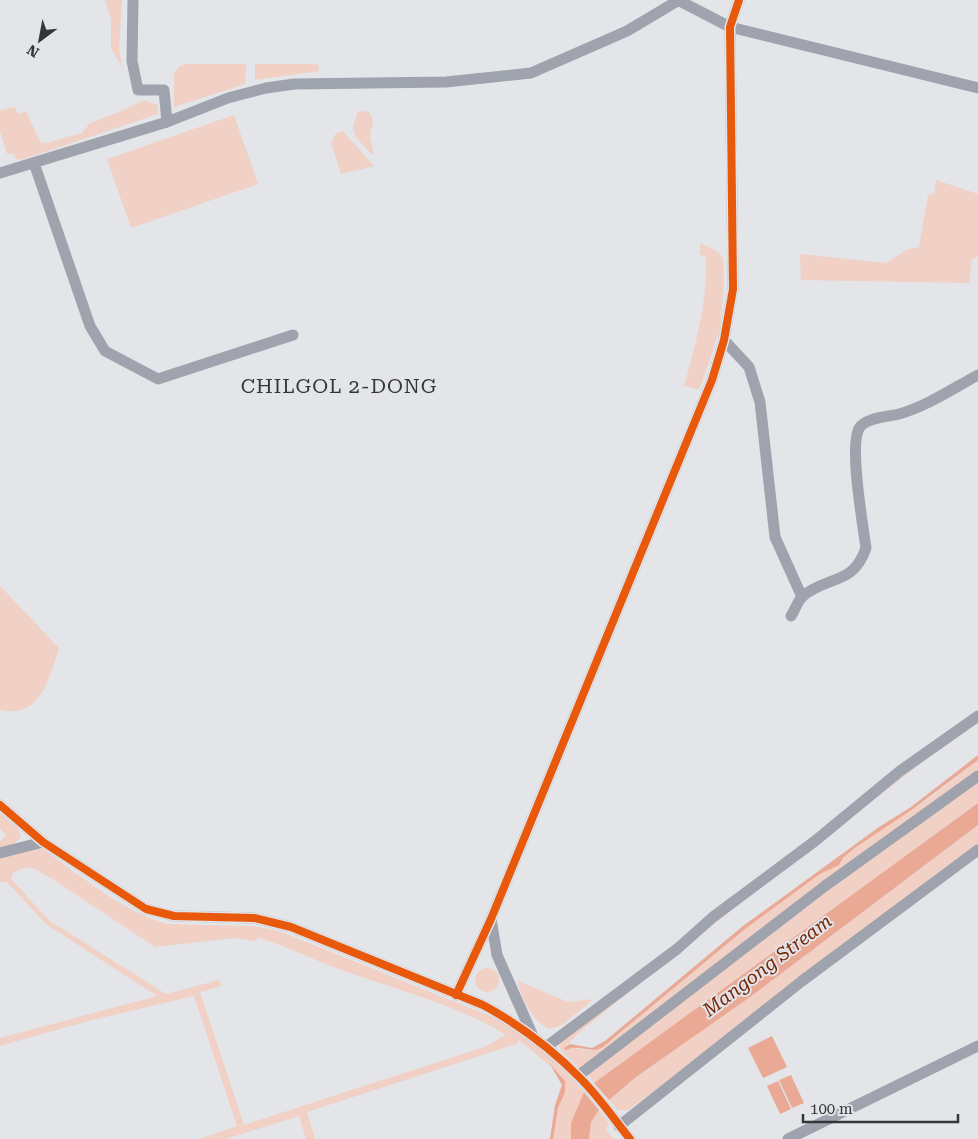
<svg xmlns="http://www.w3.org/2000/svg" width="978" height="1139" viewBox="0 0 978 1139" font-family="'Roboto Serif',serif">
	<rect width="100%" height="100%" fill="#e3e5e8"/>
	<!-- green -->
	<g fill="#f1d0c6" fill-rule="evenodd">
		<path d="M 105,0 L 122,0 L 119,47 L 122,66 L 111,49 L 111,19 Z"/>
		<path d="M 185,64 L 246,64 L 245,84 L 174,107 L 174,73 L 180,66 Z"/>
		<path d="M 255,64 L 318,64 L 319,71 L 255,80 Z"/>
		<path d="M 144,100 L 158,105 L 158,114 L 24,159 L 17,160 L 13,153 L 7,154 L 0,131 L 0,110 L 15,107 L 18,114 L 26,111 L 40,142 L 47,143 L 82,133 L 90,123 L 122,111 Z"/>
		<path d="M 358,111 L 369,112 L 373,120 L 370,137 L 374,154 L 371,154 L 356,137 L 353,127 Z"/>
		<path d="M 234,115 L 258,184 L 131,228 L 107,159 Z"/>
		<path d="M 343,131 L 374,166 L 341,174 L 331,143 L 336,133 Z"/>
		<path d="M 936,180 L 978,194 L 978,256 L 972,260 L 969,283 L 801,280 L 800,254 L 886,263 L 908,249 L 919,247 L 928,195 L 934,194 Z"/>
		<path d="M 701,243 L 718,252 L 723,259 L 724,284 L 720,329 L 700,388 L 697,389 L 684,386 C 696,344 708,300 706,257 L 699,254 Z"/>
		<path d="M 0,586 L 59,648 C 49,677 42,719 0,710 Z"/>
		<path d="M 978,720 L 978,723 L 924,761 L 744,900 L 581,1031 L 567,1045 L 566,1049 L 571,1047 L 589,1051 L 611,1041 L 745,929 L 820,874 L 842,862 C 848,846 897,820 913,809 C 936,795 957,776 978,760 L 978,774 L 582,1071 L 560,1049 L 559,1043 L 888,786 Z"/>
		<path d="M 978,778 L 978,803 L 594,1083 L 588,1075 L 798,908 Z"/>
		<path d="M 0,813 L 18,829 L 21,837 L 15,843 L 0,849 L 0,841 L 6,835 L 0,828 Z"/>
		<path d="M 978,825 L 978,845 L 758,1009 C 721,1048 671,1078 628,1110 L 618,1110 L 609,1100 L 636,1077 L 748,998 Z"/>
		<path d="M 37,848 L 43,849 C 79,875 124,912 167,924 L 252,926 L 279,931 L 505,1022 C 535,1041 560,1065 584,1092 L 572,1124 L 571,1139 L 553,1139 L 558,1104 L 565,1092 L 561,1075 L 519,1040 L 516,1044 L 307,1112 L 315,1139 L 306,1139 L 299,1116 L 226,1139 L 199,1139 L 237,1126 L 194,996 L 88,1021 L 0,1046 L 0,1038 L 157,996 L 46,924 L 7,882 L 0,882 L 0,858 ZM 23,868 L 33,868 L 51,878 L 155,947 L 235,938 L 254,941 L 260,938 C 292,948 321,964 353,974 C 404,992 460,1006 506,1035 L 484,1047 L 244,1125 L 200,992 L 222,986 L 219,980 L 166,994 L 50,921 L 11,879 L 13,873 Z"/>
		<circle cx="487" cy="980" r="12"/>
		<path d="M 518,981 L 568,1002 L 594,999 L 562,1025 L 549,1029 C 533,1022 520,998 518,981 Z"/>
		<path d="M 599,1110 L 609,1123 L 606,1129 L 614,1139 L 589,1139 L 591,1122 Z"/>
	</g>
	<!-- water -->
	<g fill="#eaa994">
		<path d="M 978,755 L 978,760 L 913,809 L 856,847 L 844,857 L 839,865 L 820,874 L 745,929 L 603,1047 C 590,1055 578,1043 566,1050 L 564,1048 L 570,1044 L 592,1048 L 605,1041 L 743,926 L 879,827 L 911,807 Z"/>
		<path d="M 978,803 L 978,825 L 750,997 L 636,1077 L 609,1100 L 594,1083 Z"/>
		<path d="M 772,1036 L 787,1067 L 763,1078 L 748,1048 Z"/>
		<path d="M 550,1064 L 565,1081 L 565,1092 L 558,1108 L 553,1139 L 550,1139 L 555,1105 L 562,1085 Z"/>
		<path d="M 791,1075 L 804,1103 L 792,1108 L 779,1080 Z"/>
		<path d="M 778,1081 L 791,1109 L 780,1114 L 767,1086 Z"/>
		<path d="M 584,1092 L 599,1110 L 591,1122 L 589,1139 L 571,1139 L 571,1123 Z"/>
	</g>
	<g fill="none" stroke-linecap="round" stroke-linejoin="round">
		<!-- minor -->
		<g stroke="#9fa3ae" stroke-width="11">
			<path d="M 133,0 L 132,61 L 138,90 L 164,90 L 167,122"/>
			<path d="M 678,0 L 730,27 L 978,88"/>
			<path d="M 34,163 L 90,326 L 105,351 L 158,379 L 293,335"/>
			<path d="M 0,173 L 167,122 L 228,98 L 266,88 L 294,84 L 446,82 L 531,73 L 627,31 L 679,0"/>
			<path d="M 724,340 L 749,367 L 760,402 L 775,537 L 802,597"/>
			<path d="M 791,616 C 795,610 798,600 803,596 C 828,575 853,586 866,548 C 863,525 848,442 860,427 C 868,417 888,417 899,414 C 927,406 952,389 978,375"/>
			<path d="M 0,805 L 43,842 L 146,909 L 174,916 L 254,918 L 291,927 L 483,1005 C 520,1025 552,1049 581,1079 C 599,1097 614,1119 630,1139"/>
			<path d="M 0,853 L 43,842"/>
			<path d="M 491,919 L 497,955 L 532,1034"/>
			<path d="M 456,995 L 491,919 L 712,380 L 724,340 L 733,289 L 730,27 L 739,0"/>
			<path d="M 546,1047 L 677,949 L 713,917 L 815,841 L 900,771 L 978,716"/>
			<path d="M 578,1076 L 825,886 L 978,776"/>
			<path d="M 619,1126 L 802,981 L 978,850"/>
			<path d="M 788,1139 L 978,1046"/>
		</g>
		<defs>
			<g id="cycleway">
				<path d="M 0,805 L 43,842 L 146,909 L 174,916 L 254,918 L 291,927 L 483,1005 C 520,1025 552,1049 581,1079 C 599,1097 614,1119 630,1139"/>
				<path d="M 456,995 L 491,919 L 712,380 L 724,340 L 733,289 L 730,27 L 739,0"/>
			</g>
		</defs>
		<!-- cycleway casing -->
		<use href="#cycleway" stroke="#e2e4e9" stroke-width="11"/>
		<!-- cycleway -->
		<use href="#cycleway" stroke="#e8590c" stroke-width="8"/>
	</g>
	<g text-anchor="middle" stroke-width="4" stroke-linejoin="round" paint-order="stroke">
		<!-- water labels -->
		<g font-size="19" font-style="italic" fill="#782503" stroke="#e2e4e9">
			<text transform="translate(767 965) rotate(-37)" y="7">Mangong Stream</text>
		</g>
		<!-- quarter labels -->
		<g font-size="20" letter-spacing="1" fill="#353638" stroke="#e2e4e9">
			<text x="339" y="393">CHILGOL 2-DONG</text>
		</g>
	</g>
	<!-- north arrow -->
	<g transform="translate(40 40) rotate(212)" stroke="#e2e4e9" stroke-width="4" paint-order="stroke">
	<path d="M0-4L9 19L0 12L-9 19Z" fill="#353638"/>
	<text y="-8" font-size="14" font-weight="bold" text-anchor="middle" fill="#353638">N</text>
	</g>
	<!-- scale -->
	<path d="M803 1114v8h155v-8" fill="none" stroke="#353638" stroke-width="2.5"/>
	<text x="810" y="1114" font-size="15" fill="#353638" stroke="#e2e4e9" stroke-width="4" paint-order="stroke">100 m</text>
</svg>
